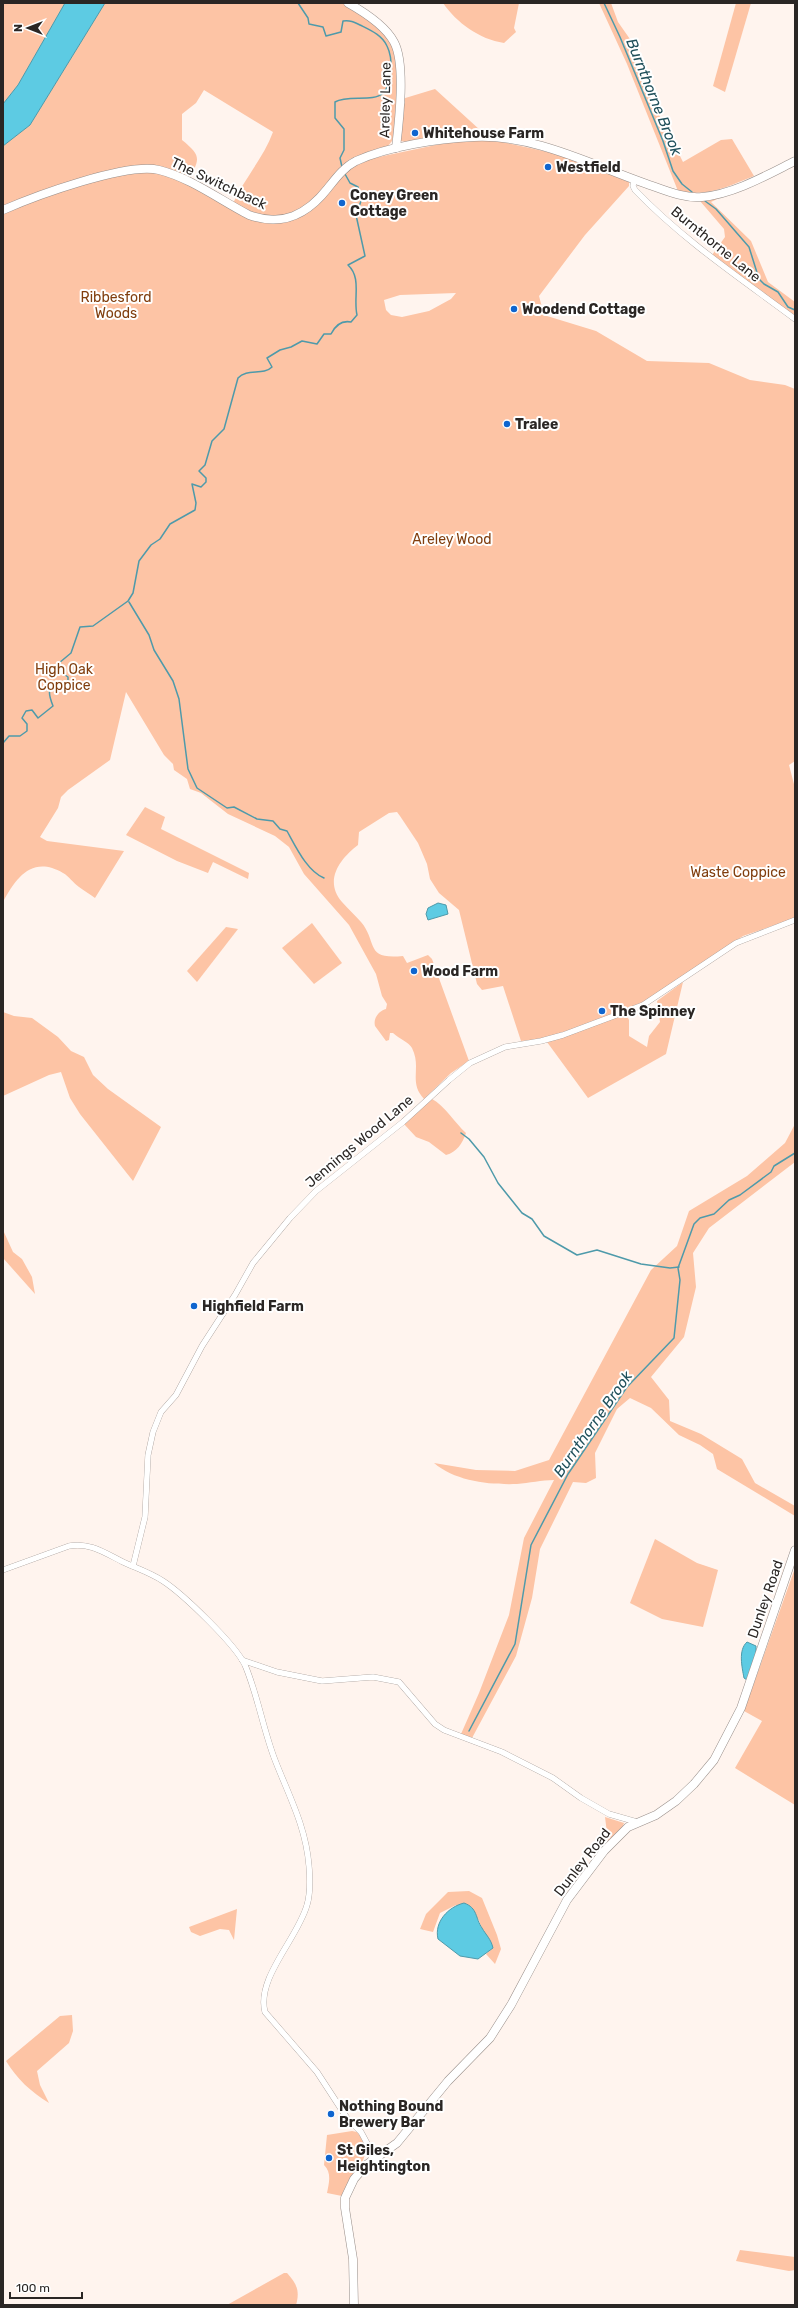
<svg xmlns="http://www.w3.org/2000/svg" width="798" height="2308" viewBox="0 0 798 2308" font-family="Rubik,sans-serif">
	<rect width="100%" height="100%" fill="#fff4ee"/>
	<!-- green -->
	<g fill="#fdc4a5" fill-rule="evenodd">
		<path d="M 3,3 L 65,3 L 18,85 L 3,104 Z"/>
		<path d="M 105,3 L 342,3 C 359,12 376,23 389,38 C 403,56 399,119 392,141 L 388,146 L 350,159 L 322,191 L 291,220 L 342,175 L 355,166 L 374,158 L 450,142 L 505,140 L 507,143 L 557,154 L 629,180 L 629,186 L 585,235 L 539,296 L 543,311 L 547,316 L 596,331 L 647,361 L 709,363 L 750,380 L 785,385 L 795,389 L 795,761 L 789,765 L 795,788 L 795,918 L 743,936 L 643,1002 L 585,1025 L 541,1039 L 521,1041 L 503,986 L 482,990 L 477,984 L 459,910 L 439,893 L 430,879 L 427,864 L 418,843 L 400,816 L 397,812 L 389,813 L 359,832 L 358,845 C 341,858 323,880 342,902 C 348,909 355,915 361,922 C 378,942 364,960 403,956 L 407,963 L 428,955 L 432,959 L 469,1061 L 451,1073 L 424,1099 C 408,1082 422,1068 412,1048 C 409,1042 399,1039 393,1033 L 390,1033 L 389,1040 L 386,1041 L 375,1026 C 373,1018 379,1011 386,1009 L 387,1004 L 382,996 L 376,974 L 349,925 L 304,874 L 289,847 L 275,836 L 228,814 L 201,793 L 190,789 L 187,779 L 174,770 L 173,764 L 164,755 L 126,692 L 110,760 L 68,790 L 61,797 L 58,808 L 40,837 L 47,841 L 124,851 L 95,898 C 90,894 84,891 79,887 C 73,883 69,876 63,873 C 32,855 16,878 3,902 L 3,146 L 30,125 ZM 204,90 L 273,132 C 263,159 243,180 232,206 L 188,182 C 199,159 203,157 182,140 L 182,114 L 196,103 ZM 456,293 L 451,299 L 429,311 L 402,317 L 391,315 L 386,310 L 384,300 L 400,295 Z"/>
		<path d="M 443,3 L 519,3 L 514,28 L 516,32 L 504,43 C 479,39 457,23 443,3 Z"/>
		<path d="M 599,3 L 611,3 L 618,22 L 632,42 L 635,61 L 641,79 L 683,162 L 721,140 L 732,139 L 754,176 C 726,187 708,197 678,191 L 627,64 Z"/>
		<path d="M 736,3 L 751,3 L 725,92 L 713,86 Z"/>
		<path d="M 435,89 L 480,130 L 476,134 L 412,143 L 401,141 L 400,114 L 405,102 L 402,99 Z"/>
		<path d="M 723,196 L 711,202 L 751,241 L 768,282 L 795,302 L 795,316 L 712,255 L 725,237 L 724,229 L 700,201 Z"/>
		<path d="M 145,807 L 165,817 L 161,829 L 249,873 L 248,879 L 213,862 L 208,873 L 177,861 L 126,835 Z"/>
		<path d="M 312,923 L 342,963 L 314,984 L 282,948 Z"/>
		<path d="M 226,927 L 238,929 L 197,982 L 187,971 Z"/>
		<path d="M 683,982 L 666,1054 L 588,1098 L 547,1042 L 626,1014 L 629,1020 L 629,1036 L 647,1047 L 649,1036 L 660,1022 L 657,1001 Z"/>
		<path d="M 3,1012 L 14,1016 L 32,1018 L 58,1037 L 71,1051 L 84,1057 L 93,1075 L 108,1089 L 161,1127 L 133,1181 L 80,1114 L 70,1098 L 61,1072 L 49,1075 L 3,1096 Z"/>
		<path d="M 432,1099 C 444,1105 455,1123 466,1133 C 462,1144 457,1152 446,1155 L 429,1142 L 416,1137 L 404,1124 Z"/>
		<path d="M 795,1124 L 795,1162 L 709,1228 L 693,1253 L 696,1287 L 684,1337 L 651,1377 L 669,1400 L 670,1421 L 701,1434 L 742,1459 L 755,1483 L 795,1506 L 795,1516 L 717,1469 L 713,1454 L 700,1445 L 679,1435 L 651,1408 L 630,1398 L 617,1409 L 595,1453 L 596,1478 L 586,1483 L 573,1482 L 540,1549 L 532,1598 L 516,1656 L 472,1738 L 461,1734 L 479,1693 L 509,1615 L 524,1538 L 554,1480 C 542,1480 529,1483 517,1484 C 489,1485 455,1481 434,1463 L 476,1470 L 515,1471 L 549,1460 L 651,1270 L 677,1246 L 689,1211 L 747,1176 L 785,1143 Z"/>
		<path d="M 3,1230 L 13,1252 L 22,1259 L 32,1277 L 35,1294 L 3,1258 Z"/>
		<path d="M 655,1539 L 697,1563 L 718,1570 L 703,1627 L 662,1619 L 630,1603 Z"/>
		<path d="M 795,1568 L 795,1805 L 735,1768 L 762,1721 L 744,1711 Z"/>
		<path d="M 605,1817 L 624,1823 L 622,1828 L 608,1841 Z"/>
		<path d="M 469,1891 L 482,1898 L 497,1935 L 501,1949 L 495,1964 L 486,1954 L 493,1948 C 489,1938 481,1930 479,1920 L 456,1905 L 440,1913 L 433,1932 L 420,1929 L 426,1914 L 448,1892 Z"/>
		<path d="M 237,1909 L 234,1940 L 229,1930 L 220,1929 L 200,1936 L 191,1932 L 189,1927 Z"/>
		<path d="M 72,2015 L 73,2031 L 69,2043 L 37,2071 L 40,2085 L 49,2103 C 31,2092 17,2079 6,2061 L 60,2016 Z"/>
		<path d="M 352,2131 L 357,2132 C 379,2160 350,2170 342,2196 L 327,2193 C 329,2183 332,2173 324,2165 L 327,2135 Z"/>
		<path d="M 740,2250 L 795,2257 L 795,2270 L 789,2271 L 736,2261 Z"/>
		<path d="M 284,2273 L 287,2273 C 297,2284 300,2291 296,2305 L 227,2305 Z"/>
	</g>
	<!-- water -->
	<g fill="#5dcbe3" stroke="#4e9aaa">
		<path d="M 65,3 L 105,3 L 30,125 L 3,146 L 3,104 L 18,85 Z"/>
		<path d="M 438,903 L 446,905 L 448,914 L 428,920 L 426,914 L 428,908 Z"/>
		<path d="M 747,1642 L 756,1646 L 756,1653 L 747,1680 L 744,1678 C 742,1667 738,1650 747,1642 Z"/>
		<path d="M 464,1903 C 478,1908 475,1918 482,1928 C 486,1935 491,1939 493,1948 L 478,1959 L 460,1956 L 438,1939 C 434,1922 448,1907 464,1903 Z"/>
	</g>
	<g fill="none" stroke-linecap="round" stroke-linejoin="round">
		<!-- stream -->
		<g stroke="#4e9aaa" stroke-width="1.5">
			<path d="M 298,3 L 308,18 L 309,24 L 323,27 L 326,36 L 341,32 L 343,21 C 350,20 354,22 360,25 C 370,30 382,35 387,46 C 393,58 393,83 383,93 C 373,103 348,94 335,102 L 335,118 L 344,129 L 344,150 L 340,158 L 342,167"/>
			<path d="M 604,3 L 620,37 L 663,141 L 673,171 L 682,184 L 692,192"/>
			<path d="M 705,201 L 716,209 L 749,247 L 759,279 L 764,284 L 778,292 L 788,307 L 795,310"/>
			<path d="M 129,602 L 149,635 L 154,650 L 173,681 L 179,699 L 188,769 L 197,788 L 227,808 L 234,807 L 257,819 L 273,821 L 280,829 L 287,831 C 296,847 307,871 324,878"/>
			<path d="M 3,743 L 9,736 L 20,736 L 27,731 L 27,724 L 22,718 L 26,711 L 32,710 L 38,718 L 53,706 C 43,681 56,691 68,681 L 68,677 L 59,671 L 59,663 L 71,653 L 80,627 L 93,626 L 128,601 L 133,593 L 139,561 L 151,545 L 160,539 L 170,524 L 195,510 L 196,503 L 192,484 L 201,487 L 206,482 L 206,478 L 199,471 L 205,465 L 212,441 L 224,429 L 238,378 C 247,368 263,376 272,367 L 267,358 L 280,350 L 291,347 L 302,341 L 317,344 L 324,334 L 331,334 C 335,326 341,320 351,322 L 357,315 C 353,298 362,278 348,265 L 365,256 L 356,215 L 361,201 L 358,187 L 350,183 L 345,174"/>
			<path d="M 461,1133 L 469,1139 L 484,1157 L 498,1183 L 522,1213 L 532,1219 L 544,1236 L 577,1255 L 597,1250 L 641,1264 L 670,1268 L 679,1267"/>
			<path d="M 469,1731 L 515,1644 L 531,1545 L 568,1474 L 627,1387 L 674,1338 L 680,1280 L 678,1268 L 694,1224 L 700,1218 L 714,1214 L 729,1200 L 740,1195 L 771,1172 L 774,1166 L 795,1153"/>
		</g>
		<defs>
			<g id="street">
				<path d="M 634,179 L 633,186 L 635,190 C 683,240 740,278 795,319"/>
				<path d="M 133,1566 L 145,1517 L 148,1455 L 153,1432 L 161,1412 L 176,1395 L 202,1346 L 235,1295 L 253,1263 L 290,1218 L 316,1191 L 403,1122 L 449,1080 L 470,1063 L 505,1047 L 541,1041 L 563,1035 L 643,1005 L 736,943 L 795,920"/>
				<path d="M 3,1570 L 69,1546 C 90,1542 105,1553 123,1562 C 136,1568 151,1573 163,1581 C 183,1594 235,1644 245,1665 C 258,1696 263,1729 275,1760 C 289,1796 306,1827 309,1866 C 310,1878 311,1892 307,1905 C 298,1938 256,1978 265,2012 L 317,2072 L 347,2118 L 361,2132 L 368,2145 L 372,2160"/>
				<path d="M 242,1660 L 277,1672 L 322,1681 L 373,1677 L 399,1682 L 435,1724 L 444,1730 L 502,1752 L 553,1778 L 581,1798 L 609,1814 L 637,1822"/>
			</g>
			<g id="secondary">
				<path d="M 348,3 C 364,12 385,25 394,42 C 406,64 399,122 396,148"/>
				<path d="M 3,210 C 35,196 127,162 159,170 C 191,178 220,200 249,215 C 282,227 307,215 328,188 C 336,178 344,167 356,161 C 389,146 437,139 474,137 C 533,134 590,164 644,183 C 662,189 683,199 702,197 C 734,194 767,175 795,161"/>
				<path d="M 354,2305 L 353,2259 L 345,2208 L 345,2198 L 354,2179 L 366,2165 L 397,2143 L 448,2081 L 490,2038 L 511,2005 L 567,1900 L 604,1851 L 628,1827 L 656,1815 L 676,1801 L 694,1784 L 714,1760 L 741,1708 L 795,1550"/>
			</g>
		</defs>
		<!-- street casing -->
		<use href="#street" stroke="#998f8a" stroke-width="6"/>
		<!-- secondary casing -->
		<use href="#secondary" stroke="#998f8a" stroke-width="9"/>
		<!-- street -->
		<use href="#street" stroke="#fff" stroke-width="5.5"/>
		<!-- secondary -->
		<use href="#secondary" stroke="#fff" stroke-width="8"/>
	</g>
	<!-- markers -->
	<g fill="#0f65cf" stroke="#fff" stroke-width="1.5">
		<circle cx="415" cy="133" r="4"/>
		<circle cx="548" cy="167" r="4"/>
		<circle cx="342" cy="203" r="4"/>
		<circle cx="514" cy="309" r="4"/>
		<circle cx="507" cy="424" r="4"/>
		<circle cx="414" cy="971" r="4"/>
		<circle cx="602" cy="1011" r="4"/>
		<circle cx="194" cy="1306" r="4"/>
		<circle cx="331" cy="2114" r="4"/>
		<circle cx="329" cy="2158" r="4"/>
	</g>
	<g text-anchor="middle" stroke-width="4" stroke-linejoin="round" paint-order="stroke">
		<!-- street labels -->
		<g font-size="14" fill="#2a2624" stroke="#fff">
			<text transform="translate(385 100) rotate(-89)" y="5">Areley Lane</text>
			<text transform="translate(219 183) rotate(25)" y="5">The Switchback</text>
			<text transform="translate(716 244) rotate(39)" y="5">Burnthorne Lane</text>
			<text transform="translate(359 1141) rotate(-40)" y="5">Jennings Wood Lane</text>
			<text transform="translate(765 1599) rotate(-71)" y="5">Dunley Road</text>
			<text transform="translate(582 1862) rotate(-52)" y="5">Dunley Road</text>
		</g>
		<!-- poi labels -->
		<g font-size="14" font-weight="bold" fill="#2a2624" stroke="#fff" text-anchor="start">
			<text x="423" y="138">Whitehouse Farm</text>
			<text x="556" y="172">Westfield</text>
			<text x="350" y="200">Coney Green<tspan x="350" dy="16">Cottage</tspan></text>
			<text x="522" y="314">Woodend Cottage</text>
			<text x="515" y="429">Tralee</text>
			<text x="422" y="976">Wood Farm</text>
			<text x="610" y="1016">The Spinney</text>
			<text x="202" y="1311">Highfield Farm</text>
			<text x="339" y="2111">Nothing Bound<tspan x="339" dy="16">Brewery Bar</tspan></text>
			<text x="337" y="2155">St Giles,<tspan x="337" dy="16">Heightington</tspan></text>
		</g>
		<!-- park labels -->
		<g font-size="14" fill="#813e0e" stroke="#fff">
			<text x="116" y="302">Ribbesford<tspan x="116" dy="16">Woods</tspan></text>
			<text x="452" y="544">Areley Wood</text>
			<text x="64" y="674">High Oak<tspan x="64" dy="16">Coppice</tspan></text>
			<text x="738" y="877">Waste Coppice</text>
		</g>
		<!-- water labels -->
		<g font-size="15" font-style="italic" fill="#20505b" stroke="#fff">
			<text transform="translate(654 97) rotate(68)" y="5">Burnthorne Brook</text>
			<text transform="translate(593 1424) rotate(-55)" y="5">Burnthorne Brook</text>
		</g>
	</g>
	<!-- border -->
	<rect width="798" height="2308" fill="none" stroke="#2a2624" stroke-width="8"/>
	<!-- north arrow -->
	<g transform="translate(28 28) rotate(270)" stroke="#ffffff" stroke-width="3" paint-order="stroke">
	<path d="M0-3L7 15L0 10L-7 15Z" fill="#2a2624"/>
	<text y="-6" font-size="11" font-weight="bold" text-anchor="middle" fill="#2a2624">N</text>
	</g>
	<!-- scale -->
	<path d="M10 2292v6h72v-6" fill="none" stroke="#2a2624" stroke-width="2"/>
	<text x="16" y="2292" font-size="12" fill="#2a2624" stroke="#ffffff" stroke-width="3" paint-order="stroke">100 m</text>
</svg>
